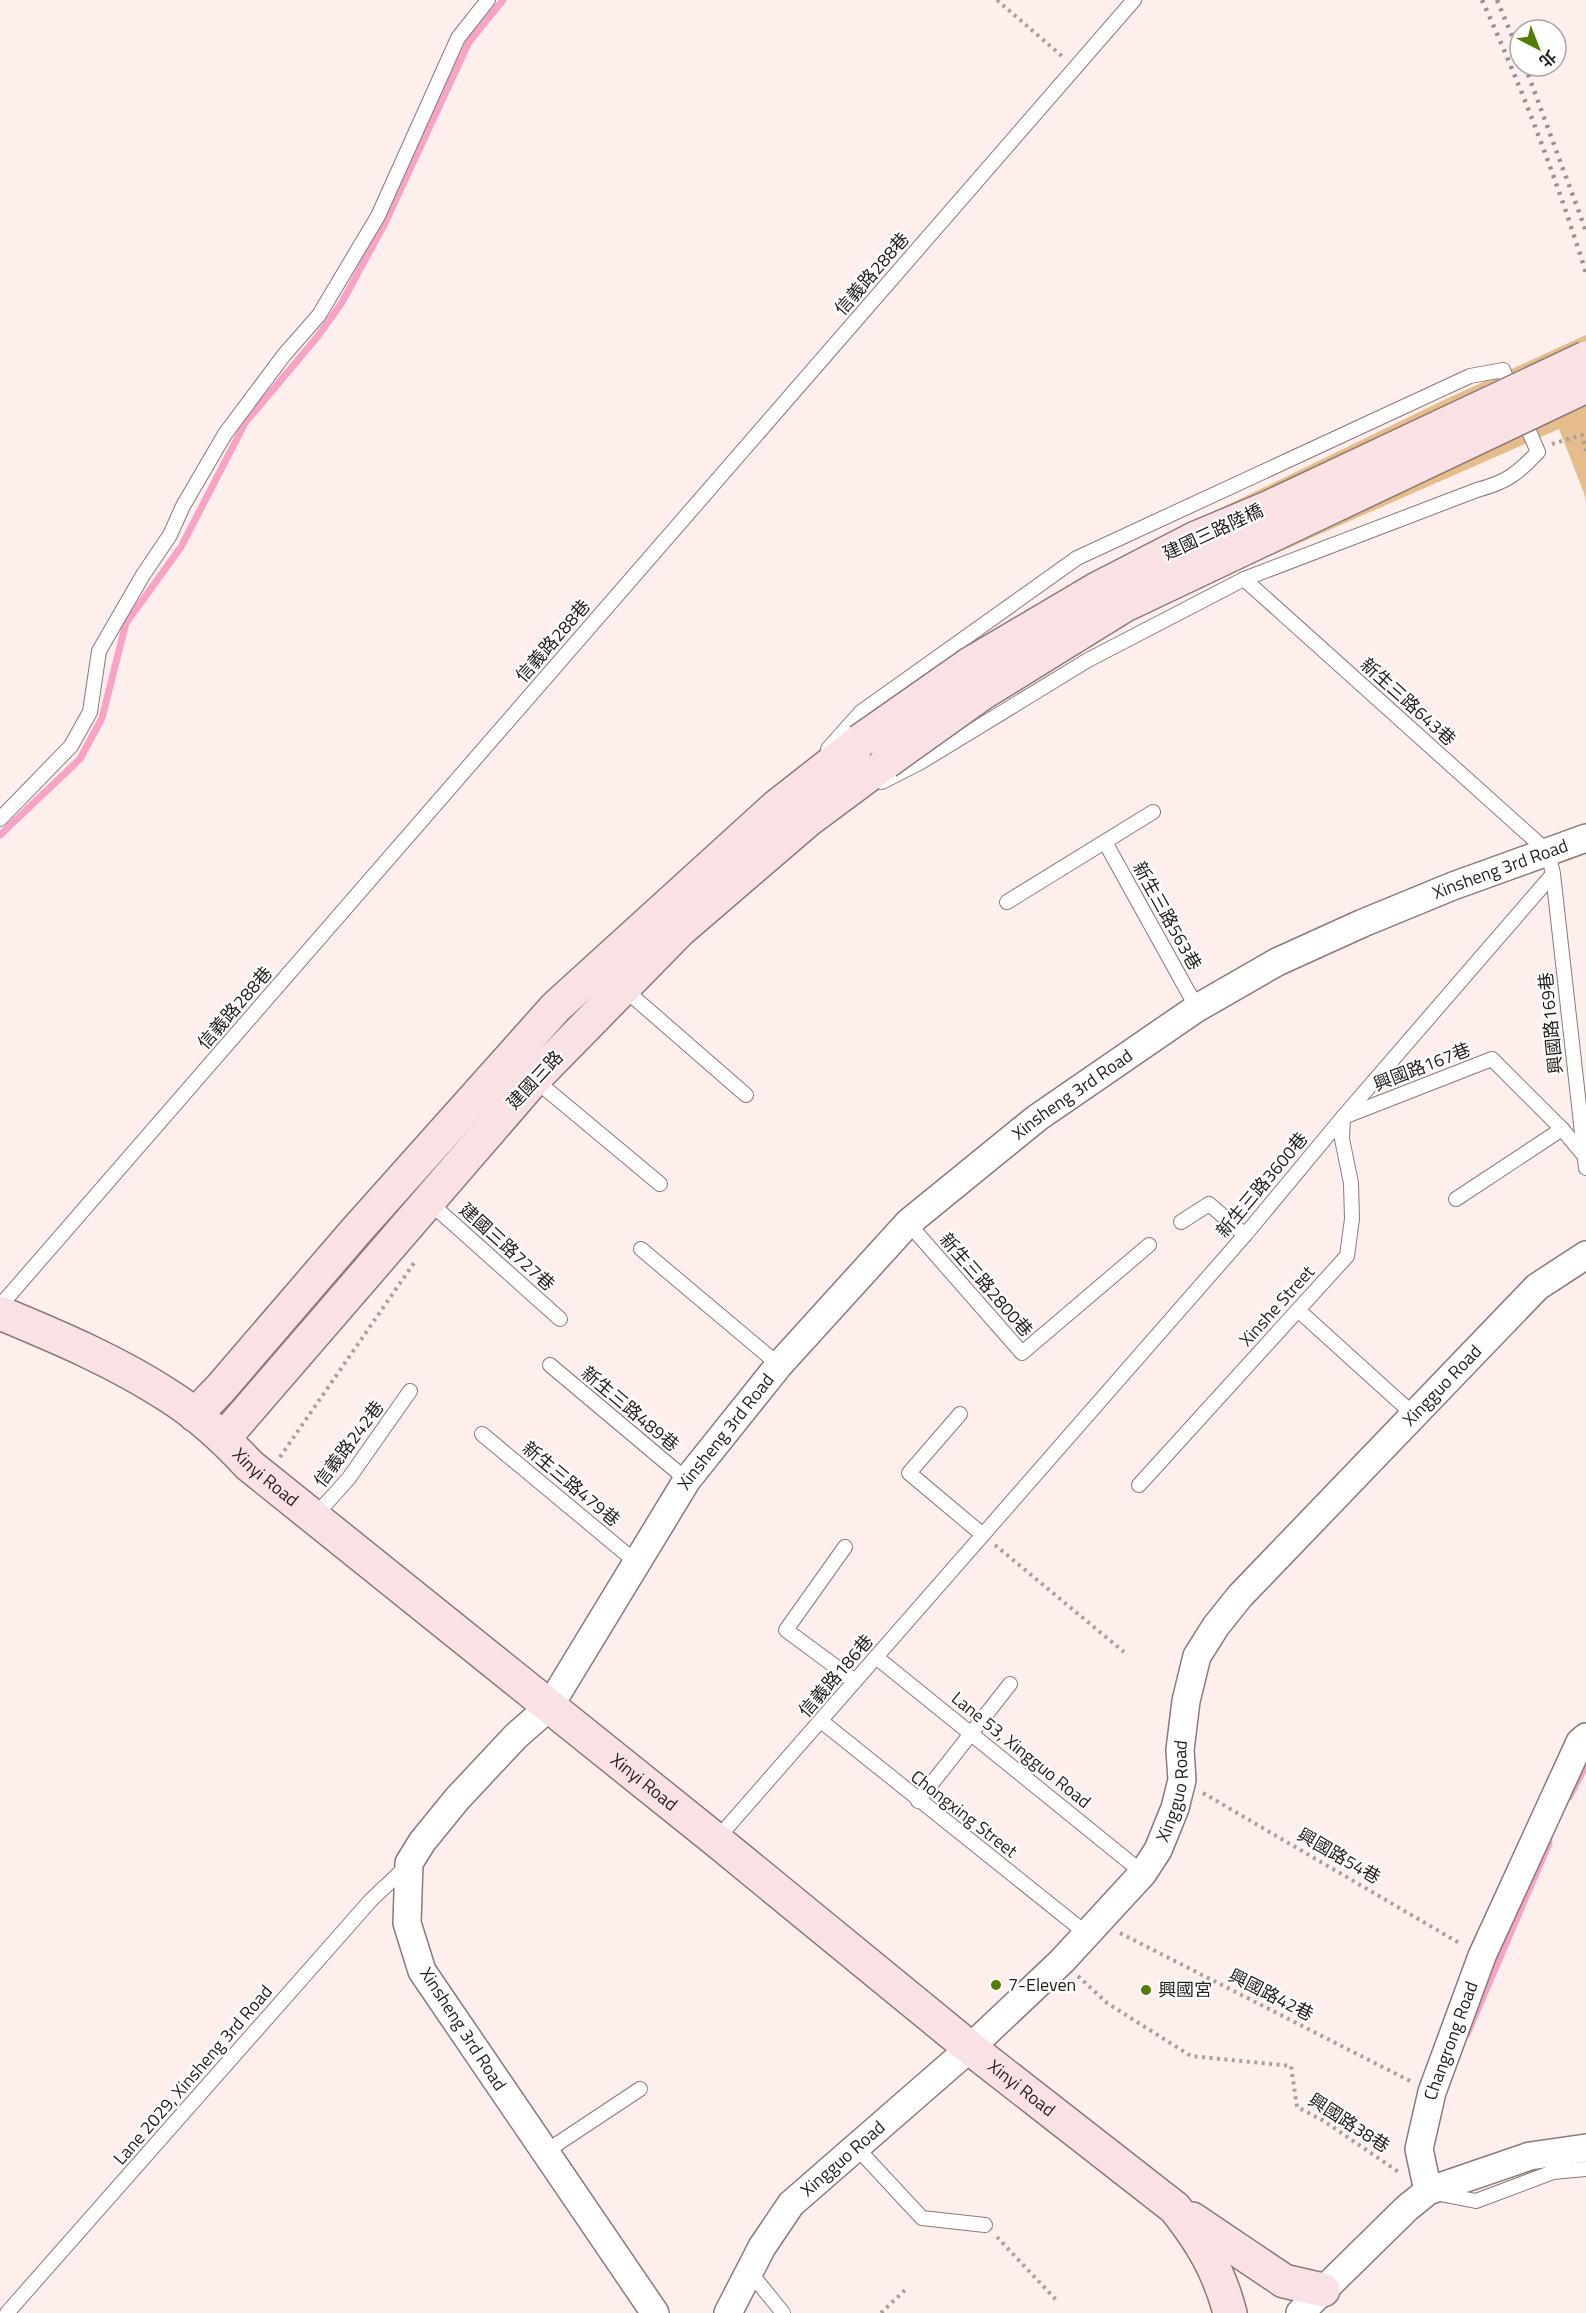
<svg xmlns="http://www.w3.org/2000/svg" width="1586" height="2313" viewBox="0 0 1586 2313" font-family="'Titillium Web','Noto Sans TC',sans-serif">
	<rect width="100%" height="100%" fill="#feefec"/>
	<!-- green -->
	<path fill="#e5bc8a" d="M 1586,335 L 1586,502 L 1584,493 L 1559,429 L 1238,570 L 1205,516 L 1446,399 Z"/>
	<g fill="none" stroke-linecap="round" stroke-linejoin="round">
		<!-- stream -->
		<g stroke="#f8a2c6" stroke-width="7">
			<path d="M 0,835 L 80,759 L 102,718 L 126,623 L 181,547 L 245,423 L 318,336 L 341,304 L 384,225 L 469,42 L 503,0"/>
			<path d="M 1569,1797 L 1586,1765"/>
			<path d="M 1467,2034 L 1549,1843"/>
		</g>
		<defs>
			<g id="lane">
				<path d="M 828,749 L 861,712 L 1077,558 L 1470,376 L 1503,370 L 1513,395"/>
				<path d="M 882,782 L 921,762 L 1088,660 L 1244,579 L 1477,490 C 1507,482 1517,474 1538,452 L 1522,415"/>
				<path d="M 0,819 L 71,746 L 90,712 L 99,651 L 143,575 L 170,535 L 183,506 L 225,434 L 284,355 L 319,315 L 378,216 L 458,38 L 488,0"/>
				<path d="M 1105,842 L 1197,1008"/>
				<path d="M 1553,874 L 1586,1168"/>
				<path d="M 1007,902 L 1153,812"/>
				<path d="M 623,988 L 746,1095"/>
				<path d="M 534,1079 L 660,1184"/>
				<path d="M 1346,1116 L 1492,1059 L 1562,1129 L 1583,1154"/>
				<path d="M 1456,1199 L 1562,1129"/>
				<path d="M 428,1201 L 560,1319"/>
				<path d="M 1181,1222 L 1209,1204 L 1245,1235"/>
				<path d="M 908,1223 L 1022,1353 L 1149,1245"/>
				<path d="M 641,1249 L 779,1365"/>
				<path d="M 0,1306 L 1134,0"/>
				<path d="M 1298,1310 L 1413,1414"/>
				<path d="M 550,1365 L 687,1480"/>
				<path d="M 960,1414 L 909,1473 L 983,1535"/>
				<path d="M 482,1434 L 636,1562"/>
				<path d="M 1139,1485 L 1347,1256 L 1352,1219 L 1351,1183 L 1342,1139 L 1343,1117"/>
				<path d="M 314,1517 L 349,1478 L 410,1391"/>
				<path d="M 845,1547 L 786,1630 L 855,1681"/>
				<path d="M 876,1657 L 1143,1873"/>
				<path d="M 821,1721 L 1087,1934"/>
				<path d="M 918,1801 L 1010,1684"/>
				<path d="M 716,1840 L 1245,1235 L 1343,1117 L 1553,874 L 1548,852 L 1244,579"/>
				<path d="M 856,2147 L 922,2218 L 985,2225"/>
				<path d="M 545,2152 L 640,2089"/>
				<path d="M 1435,2193 L 1476,2201 L 1553,2172 L 1586,2169"/>
				<path d="M 749,2271 L 783,2313"/>
				<path d="M 7,2313 L 371,1900 L 408,1865"/>
			</g>
			<g id="street">
				<path id="s1" d="M 1428,2191 L 1419,2149 L 1432,2092 L 1482,1956 L 1580,1742 L 1586,1737"/>
				<path id="s2" d="M 655,2313 L 422,1971 L 407,1923 L 409,1863 L 422,1842 L 457,1799 L 516,1736 L 549,1707 L 687,1480 L 779,1365 L 908,1223 L 1037,1118 L 1197,1008 L 1277,962 L 1363,923 L 1453,886 L 1586,838"/>
				<path id="s3" d="M 728,2313 L 762,2247 L 791,2204 L 970,2048 L 1062,1961 L 1143,1873 L 1158,1850 L 1175,1808 L 1182,1780 L 1180,1750 L 1186,1701 L 1197,1656 L 1216,1626 L 1240,1596 L 1537,1287 L 1586,1255"/>
				<path d="M 1300,2313 L 1407,2208 L 1428,2191 L 1530,2156 L 1586,2148"/>
			</g>
			<g id="secondary">
				<path id="s4" d="M 0,1313 C 58,1337 117,1362 169,1396 C 199,1415 225,1439 249,1465 L 716,1840 L 970,2048 L 1175,2208 C 1202,2242 1219,2271 1230,2313"/>
				<path d="M 195,1415 L 220,1389 L 355,1232 L 556,1007 L 776,807 L 860,741"/>
				<path d="M 224,1438 L 534,1079 L 680,930 L 808,820 L 886,762"/>
				<path d="M 1192,2219 L 1284,2281 L 1323,2290"/>
			</g>
		</defs>
		<!-- lane casing -->
		<use href="#lane" stroke="#8b7a77" stroke-width="16"/>
		<!-- street casing -->
		<use href="#street" stroke="#8b7a77" stroke-width="30"/>
		<!-- secondary casing -->
		<use href="#secondary" stroke="#8b7a77" stroke-width="36"/>
		<!-- path -->
		<g stroke="#aa9f9c" stroke-width="4" stroke-dasharray="3 4.5" stroke-linecap="butt">
			<path d="M 997,0 L 1063,57"/>
			<path d="M 1552,444 L 1582,435 L 1586,451"/>
			<path d="M 280,1457 L 414,1263"/>
			<path d="M 995,1545 L 1124,1652"/>
			<path d="M 1203,1793 L 1461,1944"/>
			<path d="M 1120,1933 L 1412,2082"/>
			<path d="M 1078,1976 L 1107,2003 L 1191,2056 L 1291,2066 L 1297,2107 L 1324,2121 L 1400,2173"/>
			<path d="M 997,2237 L 1058,2302"/>
			<path d="M 881,2313 L 905,2290"/>
		</g>
		<!-- lane -->
		<use href="#lane" stroke="#fff" stroke-width="14"/>
		<!-- street -->
		<use href="#street" stroke="#fff" stroke-width="27"/>
		<!-- secondary -->
		<use href="#secondary" stroke="#fae1e4" stroke-width="33"/>
		<!-- rail -->
		<g stroke="#9b908d" stroke-width="4.5" stroke-dasharray="3 6" stroke-linecap="butt">
			<path d="M 1482,0 C 1522,88 1557,180 1586,273"/>
			<path d="M 1497,0 L 1520,55"/>
			<path d="M 1525,66 L 1586,231"/>
		</g>
		<defs>
			<g id="secondary-bridge">
				<path d="M 860,741 L 970,664 L 1097,589 L 1196,538 L 1270,507 L 1586,358"/>
				<path d="M 886,762 L 981,694 L 1125,605 L 1586,386"/>
			</g>
		</defs>
		<!-- secondary-bridge casing -->
		<use href="#secondary-bridge" stroke="#8b7a77" stroke-width="36" stroke-linecap="butt"/>
		<!-- secondary-bridge -->
		<use href="#secondary-bridge" stroke="#fae1e4" stroke-width="33"/>
	</g>
	<!-- markers -->
	<g fill="#517d02" stroke="#fff" stroke-width="2">
		<circle cx="996" cy="1985" r="6"/>
		<circle cx="1146" cy="1990" r="6"/>
	</g>
	<g text-anchor="middle" stroke-width="4.5" stroke-linejoin="round" paint-order="stroke">
		<!-- street labels -->
		<g font-size="18" fill="#231d1b" stroke="#fff">
			<text transform="translate(872 274) rotate(-49)" y="6">信義路288巷</text>
			<text transform="translate(1213 532) rotate(-25)" y="6">建國三路陸橋</text>
			<text transform="translate(553 641) rotate(-49)" y="6">信義路288巷</text>
			<text transform="translate(1408 702) rotate(42)" y="6">新生三路643巷</text>
			<text dy="6" stroke="none"><textPath href="#s2" startOffset="2034">Xinsheng 3rd Road</textPath></text>
			<text transform="translate(1167 916) rotate(61)" y="6">新生三路563巷</text>
			<text transform="translate(235 1008) rotate(-49)" y="6">信義路288巷</text>
			<text transform="translate(1551 1023) rotate(-96)" y="6">興國路169巷</text>
			<text transform="translate(1422 1067) rotate(-21)" y="6">興國路167巷</text>
			<text transform="translate(535 1080) rotate(-47)" y="6">建國三路</text>
			<text dy="6" stroke="none"><textPath href="#s2" startOffset="1548">Xinsheng 3rd Road</textPath></text>
			<text transform="translate(1262 1185) rotate(-50)" y="6">新生三路3600巷</text>
			<text transform="translate(507 1247) rotate(42)" y="6">建國三路727巷</text>
			<text transform="translate(986 1285) rotate(49)" y="6">新生三路2800巷</text>
			<text transform="translate(1277 1306) rotate(-48)" y="6">Xinshe Street</text>
			<text dy="6" stroke="none"><textPath href="#s3" startOffset="1203">Xingguo Road</textPath></text>
			<text transform="translate(630 1409) rotate(40)" y="6">新生三路489巷</text>
			<text dy="6" stroke="none"><textPath href="#s2" startOffset="1062">Xinsheng 3rd Road</textPath></text>
			<text transform="translate(349 1444) rotate(-53)" y="6">信義路242巷</text>
			<text dy="6" stroke="none"><textPath href="#s4" startOffset="315">Xinyi Road</textPath></text>
			<text transform="translate(571 1484) rotate(40)" y="6">新生三路479巷</text>
			<text transform="translate(836 1676) rotate(-49)" y="6">信義路186巷</text>
			<text transform="translate(1021 1750) rotate(39)" y="6">Lane 53, Xingguo Road</text>
			<text dy="6" stroke="none"><textPath href="#s4" startOffset="801">Xinyi Road</textPath></text>
			<text dy="6" stroke="none"><textPath href="#s3" startOffset="699">Xingguo Road</textPath></text>
			<text transform="translate(964 1814) rotate(38)" y="6">Chongxing Street</text>
			<text transform="translate(1339 1856) rotate(30)" y="6">興國路54巷</text>
			<text transform="translate(1271 1995) rotate(27)" y="6">興國路42巷</text>
			<text transform="translate(463 2029) rotate(57)" y="6">Xinsheng 3rd Road</text>
			<text dy="6" stroke="none"><textPath href="#s1" startOffset="156">Changrong Road</textPath></text>
			<text transform="translate(193 2075) rotate(-49)" y="6">Lane 2029, Xinsheng 3rd Road</text>
			<text dy="6" stroke="none"><textPath href="#s4" startOffset="1287">Xinyi Road</textPath></text>
			<text transform="translate(1349 2123) rotate(33)" y="6">興國路38巷</text>
			<text dy="6" stroke="none"><textPath href="#s3" startOffset="195">Xingguo Road</textPath></text>
		</g>
		<!-- poi labels -->
		<g font-size="18" fill="#231d1b" stroke="#fff" text-anchor="start">
			<text x="1008" y="1991">7-Eleven</text>
			<text x="1158" y="1996">興國宮</text>
		</g>
	</g>
	<!-- north arrow -->
	<g transform="translate(1538 48) rotate(138)"><circle r="28" fill="#ffffff" stroke="#a7a5a4" stroke-width="1.5"/>
	<path d="M0-4.5L10 22L0 15L-10 22Z" fill="#517d02"/>
	<text y="-9" font-size="16" font-weight="bold" text-anchor="middle" fill="#231d1b">北</text>
	</g>
</svg>
